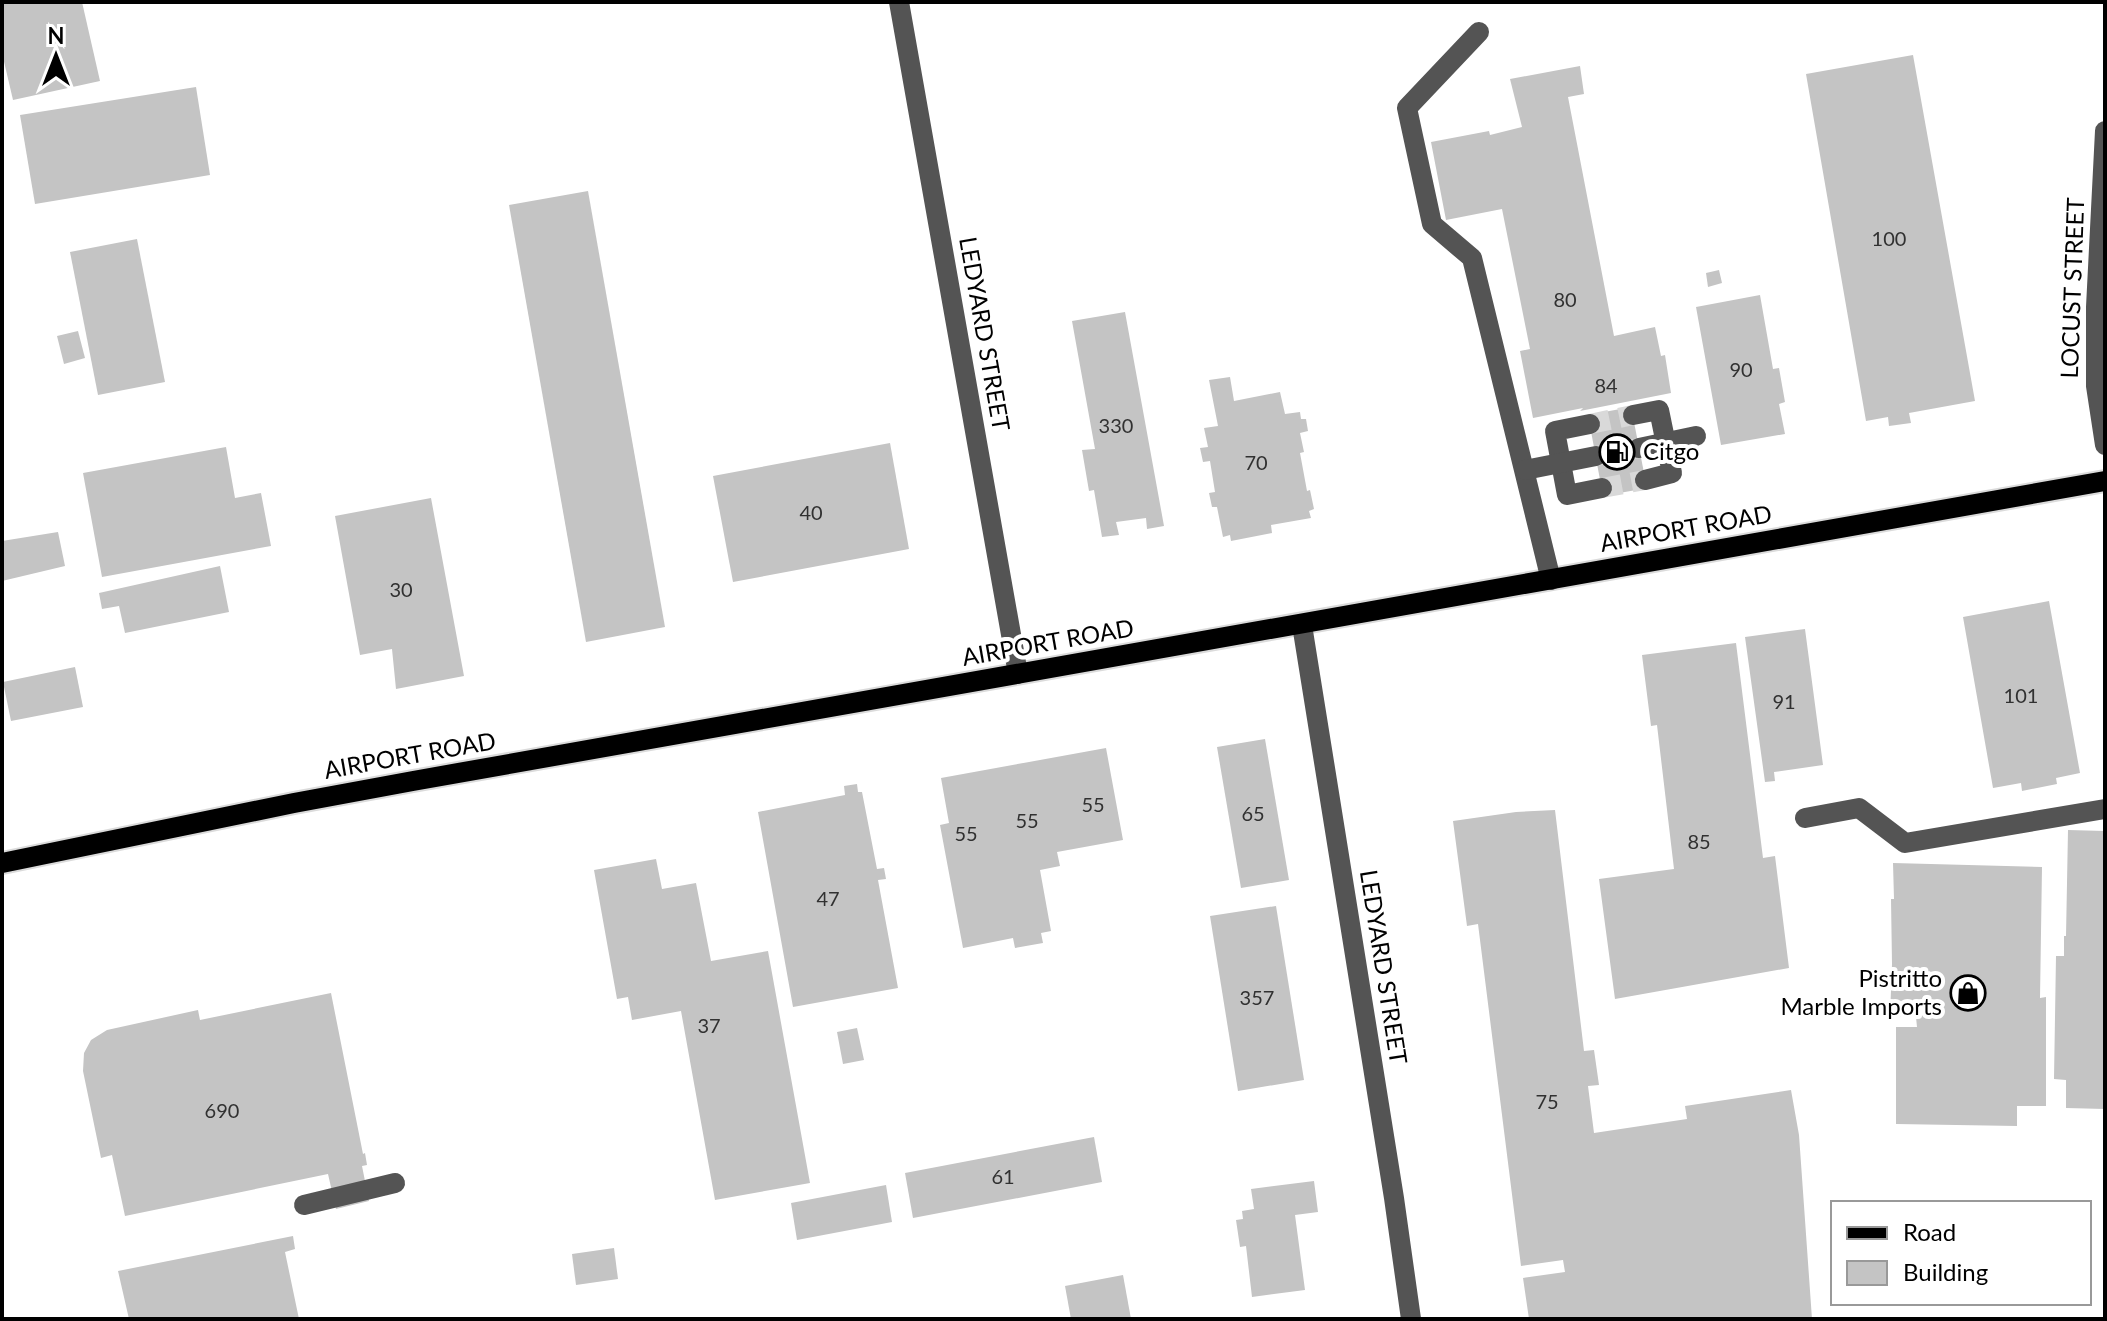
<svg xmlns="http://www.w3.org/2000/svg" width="2107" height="1321" viewBox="0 0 2107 1321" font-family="Lato,sans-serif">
	<rect width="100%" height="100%" fill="#fff"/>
	<!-- building -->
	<g fill="#c4c4c4">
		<path d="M 2,2 L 82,2 L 100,81 L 13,100 L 2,53 Z"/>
		<path d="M 1913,55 L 1975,401 L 1909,413 L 1911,423 L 1889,426 L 1888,417 L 1866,421 L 1806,74 Z"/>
		<path d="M 1580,66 L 1584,94 L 1568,97 L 1614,336 L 1655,327 L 1661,356 L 1665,355 L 1671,393 L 1580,411 L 1583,408 L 1533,418 L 1520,351 L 1530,349 L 1502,209 L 1446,220 L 1431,142 L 1489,131 L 1490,135 L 1522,127 L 1510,79 Z"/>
		<path d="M 196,87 L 210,175 L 35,204 L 20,115 Z"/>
		<path d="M 588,191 L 665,627 L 586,642 L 509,205 Z"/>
		<path d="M 137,239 L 165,382 L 98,395 L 70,252 Z"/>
		<path d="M 1719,270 L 1722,283 L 1708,287 L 1706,273 Z"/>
		<path d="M 1760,295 L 1773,369 L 1779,368 L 1785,402 L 1779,404 L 1785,434 L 1721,445 L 1696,307 Z"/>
		<path d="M 1125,312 L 1164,526 L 1147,529 L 1146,518 L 1116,522 L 1119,535 L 1102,537 L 1094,490 L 1089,491 L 1082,450 L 1095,449 L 1072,321 Z"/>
		<path d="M 78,331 L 85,358 L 64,364 L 57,336 Z"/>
		<path d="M 1230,377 L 1234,401 L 1280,392 L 1285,414 L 1300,412 L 1301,419 L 1306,419 L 1308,431 L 1300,433 L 1304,452 L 1300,453 L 1307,491 L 1310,490 L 1314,509 L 1309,511 L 1311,518 L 1271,525 L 1272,533 L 1231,541 L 1230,535 L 1223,537 L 1217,507 L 1212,507 L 1209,493 L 1215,492 L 1210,461 L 1203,462 L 1200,448 L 1208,447 L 1204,428 L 1218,426 L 1209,380 Z"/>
		<path d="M 1631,407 L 1647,488 L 1603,496 L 1588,415 Z"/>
		<path d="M 890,443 L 909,549 L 733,582 L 713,476 Z"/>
		<path d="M 226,447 L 235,498 L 261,493 L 271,546 L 102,577 L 83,473 Z"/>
		<path d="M 431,498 L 464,676 L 396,689 L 392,649 L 360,655 L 335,516 Z"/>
		<path d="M 58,532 L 65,566 L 2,581 L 2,541 Z"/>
		<path d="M 220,566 L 229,612 L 125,633 L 119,606 L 102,609 L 99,593 Z"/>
		<path d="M 2049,601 L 2080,773 L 2056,778 L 2057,784 L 2022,791 L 2021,783 L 1993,788 L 1963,617 Z"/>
		<path d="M 1805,629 L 1823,765 L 1774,772 L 1775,781 L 1765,782 L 1745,637 Z"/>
		<path d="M 1736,643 L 1763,858 L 1775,856 L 1789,968 L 1615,999 L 1599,879 L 1674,869 L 1657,725 L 1651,726 L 1642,655 Z"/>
		<path d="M 75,667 L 83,707 L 11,721 L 3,682 Z"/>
		<path d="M 1265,739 L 1289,880 L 1241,888 L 1217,747 Z"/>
		<path d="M 1106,748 L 1123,840 L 1057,852 L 1060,866 L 1040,870 L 1051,931 L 1041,933 L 1043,943 L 1015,948 L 1013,938 L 963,948 L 940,825 L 949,823 L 941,778 Z"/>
		<path d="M 857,784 L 858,792 L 862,792 L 877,869 L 884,868 L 886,879 L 878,880 L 898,988 L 793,1007 L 758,812 L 845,795 L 844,786 Z"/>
		<path d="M 1555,810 L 1584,1051 L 1594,1050 L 1599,1085 L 1588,1086 L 1594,1133 L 1687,1119 L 1685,1106 L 1791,1090 L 1799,1135 L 1812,1319 L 1529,1319 L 1523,1278 L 1565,1272 L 1563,1260 L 1521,1266 L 1478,924 L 1467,926 L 1453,821 L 1516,812 Z"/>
		<path d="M 2068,830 L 2105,831 L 2105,1109 L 2066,1108 L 2066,1080 L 2054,1079 L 2056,956 L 2064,956 L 2064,936 L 2066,936 Z"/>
		<path d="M 656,859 L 662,889 L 696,883 L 711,961 L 768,951 L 810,1183 L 715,1200 L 681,1011 L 632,1020 L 628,997 L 617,999 L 594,870 Z"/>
		<path d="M 1893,863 L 2042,867 L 2040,998 L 2046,997 L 2046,1106 L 2017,1106 L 2017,1126 L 1896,1124 L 1896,1027 L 1917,1027 L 1916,1017 L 1890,1016 L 1892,964 L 1891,899 L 1894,899 Z"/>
		<path d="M 1276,906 L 1304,1080 L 1238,1091 L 1210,916 Z"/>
		<path d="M 331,993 L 363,1154 L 365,1153 L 367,1165 L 362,1166 L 369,1201 L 336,1209 L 328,1174 L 125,1216 L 112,1155 L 101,1158 L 83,1071 L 84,1053 L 91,1040 L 107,1030 L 198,1010 L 200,1020 Z"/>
		<path d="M 857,1028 L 864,1060 L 843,1064 L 837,1032 Z"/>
		<path d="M 1094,1137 L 1102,1182 L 913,1218 L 905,1173 Z"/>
		<path d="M 1314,1181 L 1318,1212 L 1295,1215 L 1305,1290 L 1252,1297 L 1246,1246 L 1240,1247 L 1236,1220 L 1243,1219 L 1242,1211 L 1254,1209 L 1251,1189 Z"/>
		<path d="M 886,1185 L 892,1222 L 797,1240 L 791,1203 Z"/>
		<path d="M 293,1236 L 295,1249 L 285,1252 L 299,1319 L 129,1319 L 118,1271 Z"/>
		<path d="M 614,1248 L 618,1279 L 576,1285 L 572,1254 Z"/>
		<path d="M 1123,1275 L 1131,1319 L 1071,1319 L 1065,1286 Z"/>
	</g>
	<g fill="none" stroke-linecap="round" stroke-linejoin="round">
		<!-- minor-tunnel -->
		<g stroke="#d9d9d9" stroke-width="20" stroke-dasharray="20 10" stroke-linecap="butt">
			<path d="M 1590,424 L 1633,415"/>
			<path d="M 1596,456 L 1639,448"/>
			<path d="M 1602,488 L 1645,480"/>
		</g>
		<defs>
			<path id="major" d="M 2,863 L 294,803 L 413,781 L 2105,481"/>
		</defs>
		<!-- major casing -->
		<use href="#major" stroke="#dbdbdb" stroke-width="24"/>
		<!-- minor -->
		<g stroke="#545454" stroke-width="20">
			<path d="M 899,2 L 1018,674"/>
			<path d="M 1479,32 L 1407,108 L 1432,224 L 1472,258 L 1551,580"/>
			<path d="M 2105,131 L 2096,307 L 2096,386 L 2105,445"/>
			<path d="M 1633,415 L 1659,410 L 1672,473 L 1645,480"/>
			<path d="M 1590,424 L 1555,431 L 1567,495 L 1602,488"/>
			<path d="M 1639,448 L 1696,436"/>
			<path d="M 1525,470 L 1596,456"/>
			<path d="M 1302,625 L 1394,1198 L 1411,1319"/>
			<path d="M 1805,818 L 1859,808 L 1905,843 L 2105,809"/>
			<path d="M 304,1205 L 395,1183"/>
		</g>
		<!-- major -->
		<use href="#major" stroke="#000" stroke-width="20"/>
	</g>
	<!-- icons -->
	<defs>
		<symbol id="fuel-ring" viewBox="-11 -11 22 22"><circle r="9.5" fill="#fff" stroke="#000" stroke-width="1.5"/><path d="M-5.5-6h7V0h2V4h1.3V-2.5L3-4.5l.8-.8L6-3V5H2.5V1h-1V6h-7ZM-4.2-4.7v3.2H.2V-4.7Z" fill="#000"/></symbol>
		<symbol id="shop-ring" viewBox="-11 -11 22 22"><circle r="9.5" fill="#fff" stroke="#000" stroke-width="1.5"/><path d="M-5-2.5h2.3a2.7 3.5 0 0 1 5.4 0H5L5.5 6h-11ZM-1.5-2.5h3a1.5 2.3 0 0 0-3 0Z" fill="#000"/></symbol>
	</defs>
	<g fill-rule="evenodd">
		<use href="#fuel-ring" x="1597" y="432" width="40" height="40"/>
		<use href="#shop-ring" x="1948" y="973" width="40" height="40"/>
	</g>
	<g text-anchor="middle" stroke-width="8" stroke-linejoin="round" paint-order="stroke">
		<!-- number labels -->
		<g font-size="20" fill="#313131">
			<text x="1889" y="246">100</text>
			<text x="1565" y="307">80</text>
			<text x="1741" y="377">90</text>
			<text x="1606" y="393">84</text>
			<text x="1116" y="433">330</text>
			<text x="1256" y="470">70</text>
			<text x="811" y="520">40</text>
			<text x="401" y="597">30</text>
			<text x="2021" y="703">101</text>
			<text x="1784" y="709">91</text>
			<text x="1093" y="812">55</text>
			<text x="1253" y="821">65</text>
			<text x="1027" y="828">55</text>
			<text x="966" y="841">55</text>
			<text x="1699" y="849">85</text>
			<text x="828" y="906">47</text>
			<text x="1257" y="1005">357</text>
			<text x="709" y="1033">37</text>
			<text x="1547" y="1109">75</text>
			<text x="222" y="1118">690</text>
			<text x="1003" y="1184">61</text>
		</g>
		<!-- street labels -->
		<g font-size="24" fill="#000" stroke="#fff">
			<text transform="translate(2073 288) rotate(-88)" y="8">LOCUST STREET</text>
			<text transform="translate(984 334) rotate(80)" y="8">LEDYARD STREET</text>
			<text transform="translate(1686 529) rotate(-10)" y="8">AIRPORT ROAD</text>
			<text transform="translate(1048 643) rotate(-10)" y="8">AIRPORT ROAD</text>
			<text transform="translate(410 756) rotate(-10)" y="8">AIRPORT ROAD</text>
			<text transform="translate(1383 967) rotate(81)" y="8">LEDYARD STREET</text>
		</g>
		<!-- poi labels -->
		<g font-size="24" fill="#000" stroke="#fff" text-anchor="start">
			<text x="1643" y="460">Citgo</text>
			<text x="1942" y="987" text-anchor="end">Pistritto<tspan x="1942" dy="28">Marble Imports</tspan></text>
		</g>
	</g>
	<!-- border -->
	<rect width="2107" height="1321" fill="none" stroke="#000000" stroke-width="8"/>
	<!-- legend -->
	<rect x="1831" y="1201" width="260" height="104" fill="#ffffff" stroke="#999999" stroke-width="2"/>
	<rect x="1847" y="1227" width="40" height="12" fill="#000000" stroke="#999999" stroke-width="2"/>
	<text x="1903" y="1241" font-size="24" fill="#000000">Road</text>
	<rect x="1847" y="1261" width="40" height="24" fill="#c4c4c4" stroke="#999999" stroke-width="2"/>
	<text x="1903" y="1281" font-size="24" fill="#000000">Building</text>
	<!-- north arrow -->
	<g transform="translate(56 56)" stroke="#ffffff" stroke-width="6" paint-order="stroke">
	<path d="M0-6L14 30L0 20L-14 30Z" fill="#000000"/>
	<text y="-12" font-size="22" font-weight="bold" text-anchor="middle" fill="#000000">N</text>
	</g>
</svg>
